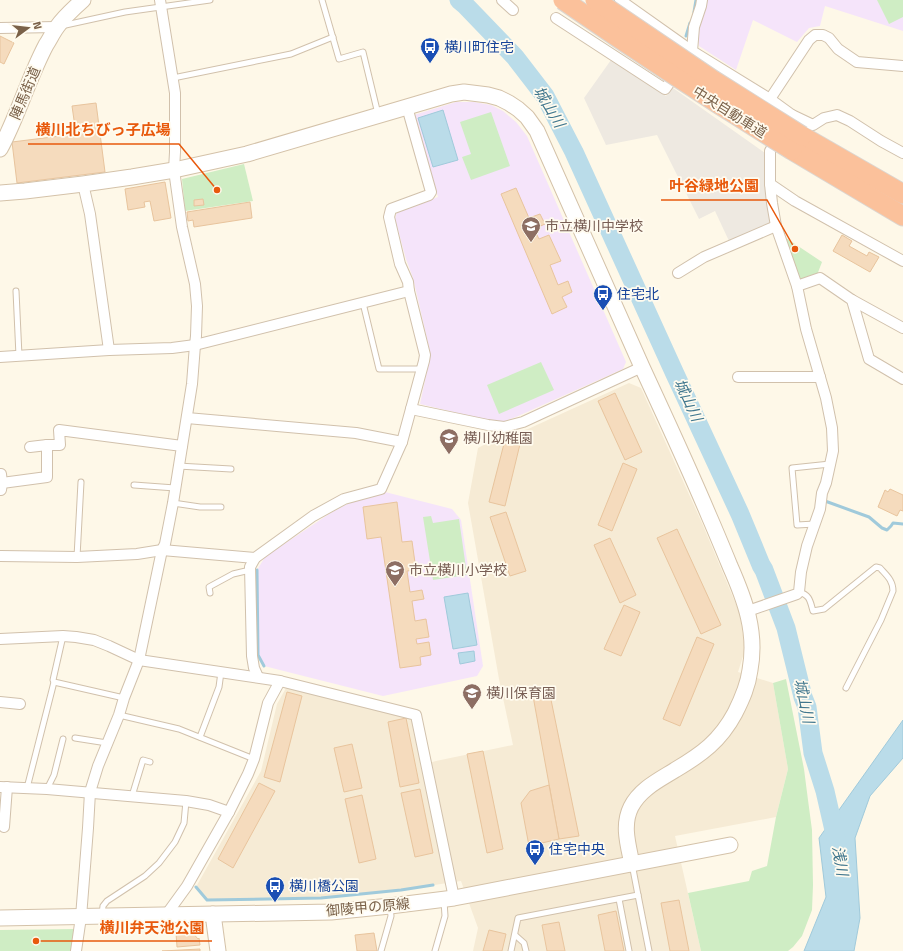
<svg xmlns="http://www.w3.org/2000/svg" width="903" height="951" viewBox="0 0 903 951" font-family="'Titillium Web','Noto Sans JP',sans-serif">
	<rect width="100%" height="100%" fill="#fef8e8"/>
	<!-- residential -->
	<path fill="#f6ebd5" d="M 629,383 L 641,388 L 702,523 L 740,614 L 745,650 L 738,672 L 773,683 L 788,769 L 776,817 L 675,836 L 701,951 L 473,951 L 478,928 L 461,881 L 401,890 L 321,898 L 207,900 L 196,887 L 261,771 L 277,704 L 286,688 L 414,720 L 422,765 L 436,761 L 513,745 L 499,679 L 468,503 L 478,448 L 501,436 L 528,429 Z"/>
	<!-- industrial -->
	<path fill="#eee9e1" d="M 611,60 L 666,96 L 673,88 L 765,153 L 767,192 L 771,222 L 729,241 L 715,211 L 699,219 L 657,135 L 606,145 L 584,98 Z"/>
	<!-- education -->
	<g fill="#f5e4fa">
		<path d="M 707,0 L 903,0 L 903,31 L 825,6 L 820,26 L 809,28 L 797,42 L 753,20 L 736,70 L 699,46 L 697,29 L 707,3 Z"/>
		<path d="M 456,102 L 474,102 L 491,105 L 503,111 L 516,122 L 527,136 L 626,362 L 623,369 L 516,417 L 502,422 L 487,420 L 420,404 L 430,357 L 429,347 L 413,278 L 406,259 L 395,219 L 397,212 L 438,197 L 414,115 Z"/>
		<path d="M 385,492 L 452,509 L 461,520 L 483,666 L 477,676 L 383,696 L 264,666 L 258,655 L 257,570 L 265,557 L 329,514 L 351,502 Z"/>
	</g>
	<!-- green -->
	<g fill="#cfedc4">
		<path d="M 877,0 L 903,0 L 903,17 L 889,24 Z"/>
		<path d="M 491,112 L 510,166 L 471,180 L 462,157 L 471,154 L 460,122 Z"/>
		<path d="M 244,164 L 253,201 L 185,211 L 182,179 Z"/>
		<path d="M 783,236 L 822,262 L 817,275 L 799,282 Z"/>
		<path d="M 541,362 L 554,390 L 499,414 L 487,385 Z"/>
		<path d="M 431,516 L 433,523 L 459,519 L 467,575 L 433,580 L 423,517 Z"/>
		<path d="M 786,679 L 804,769 L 808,800 L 812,830 L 813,885 L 812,910 L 802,936 L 793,947 L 788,951 L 701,951 L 688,893 L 749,881 L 752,871 L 767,866 L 776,817 L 788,769 L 773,683 Z"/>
		<path d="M 75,929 L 71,951 L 0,951 L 0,930 Z"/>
	</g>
	<!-- water -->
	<g fill="#badce9" stroke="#a0cadb">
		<path d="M 443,110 L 458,160 L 433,167 L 418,118 Z"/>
		<path d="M 468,593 L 477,645 L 453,649 L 444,597 Z"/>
		<path d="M 474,651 L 475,661 L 460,664 L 458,653 Z"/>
		<path d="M 903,720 L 903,758 L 870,796 L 855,838 L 860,918 L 854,951 L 804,951 L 826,897 L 819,838 Z"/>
	</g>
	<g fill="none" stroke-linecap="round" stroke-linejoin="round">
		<!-- stream -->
		<g stroke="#a0cadb" stroke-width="3">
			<path d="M 694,12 L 696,0"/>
			<path d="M 686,36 L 690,23"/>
			<path d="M 825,501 L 869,517 L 882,528 L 887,530 L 891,526 L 893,523 L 903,524"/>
			<path d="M 257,570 L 258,655 L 264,666"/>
			<path d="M 196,887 L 207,900 L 321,898 L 401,890 L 433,885"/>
		</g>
		<!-- river -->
		<path stroke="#badce9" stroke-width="19" d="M 459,0 L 465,5 L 515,57 L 545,96 L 574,152 L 675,374 L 740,514 L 761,565 L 764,570 L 786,628 L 803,697 L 807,707 L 813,753 L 825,791 L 836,839 L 841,865"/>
	</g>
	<!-- building -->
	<g fill="#f5dbbd" stroke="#e8c49d">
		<path d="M 0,36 L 14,43 L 4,64 L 0,62 Z"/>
		<path d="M 96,103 L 105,172 L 17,183 L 12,142 L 76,134 L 72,106 Z"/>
		<path d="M 165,182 L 171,218 L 154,221 L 150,201 L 144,202 L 145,207 L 128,210 L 125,189 Z"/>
		<path d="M 516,188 L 529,218 L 540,214 L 545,224 L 534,229 L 539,239 L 549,235 L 561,261 L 550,265 L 558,285 L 568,281 L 572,292 L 562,297 L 567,307 L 552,314 L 501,194 Z"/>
		<path d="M 203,199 L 204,205 L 194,206 L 194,200 Z"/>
		<path d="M 250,202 L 252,218 L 194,227 L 193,220 L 188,221 L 187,212 Z"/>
		<path d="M 842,235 L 852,241 L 849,246 L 867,256 L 869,252 L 879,257 L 870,272 L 833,251 Z"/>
		<path d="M 615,393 L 642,452 L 625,460 L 598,401 Z"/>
		<path d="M 506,436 L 521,440 L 505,506 L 489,502 Z"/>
		<path d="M 623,463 L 637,469 L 612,531 L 598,525 Z"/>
		<path d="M 890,489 L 903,495 L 903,511 L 900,510 L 897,516 L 878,507 L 885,490 L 888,492 Z"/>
		<path d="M 397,502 L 402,542 L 412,541 L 416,570 L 407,571 L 410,592 L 422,590 L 424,599 L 412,601 L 415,621 L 426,619 L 429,637 L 416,639 L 417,644 L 429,642 L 431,655 L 420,657 L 421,665 L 400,668 L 381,537 L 367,539 L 363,507 Z"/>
		<path d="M 506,512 L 526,571 L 510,576 L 490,517 Z"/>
		<path d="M 677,529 L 721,625 L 701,634 L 657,538 Z"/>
		<path d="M 610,538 L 636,595 L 620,603 L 594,545 Z"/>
		<path d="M 624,605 L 640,612 L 621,656 L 604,649 Z"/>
		<path d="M 697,637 L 714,644 L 680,726 L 663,719 Z"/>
		<path d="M 549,690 L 579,836 L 559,839 L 533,696 Z"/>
		<path d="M 287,692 L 302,696 L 280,782 L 264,777 Z"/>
		<path d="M 406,718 L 419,783 L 400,787 L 388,722 Z"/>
		<path d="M 352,744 L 362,788 L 344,792 L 334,748 Z"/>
		<path d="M 483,751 L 503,849 L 487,853 L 467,754 Z"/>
		<path d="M 259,783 L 275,791 L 233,868 L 218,859 Z"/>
		<path d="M 549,785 L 559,839 L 529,846 L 521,803 L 530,791 Z"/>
		<path d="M 420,789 L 433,853 L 415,857 L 401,793 Z"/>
		<path d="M 362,795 L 376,859 L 359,863 L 345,799 Z"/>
		<path d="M 679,900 L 689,951 L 670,951 L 661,903 Z"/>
		<path d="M 616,911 L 624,951 L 605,951 L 598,915 Z"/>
		<path d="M 559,922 L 565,951 L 547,951 L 542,925 Z"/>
		<path d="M 489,930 L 506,934 L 502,951 L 483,951 Z"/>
		<path d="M 192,932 L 198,939 L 199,938 L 200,945 L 177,947 L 176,933 Z"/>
		<path d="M 374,933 L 377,951 L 357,951 L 355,935 Z"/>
		<path d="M 200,949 L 200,951 L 162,951 Z"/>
	</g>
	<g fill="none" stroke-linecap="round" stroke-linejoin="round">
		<defs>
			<g id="lane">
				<path d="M 322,0 L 339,59 L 363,52 L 378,114"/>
				<path d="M 61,26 L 125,12 L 210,0"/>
				<path d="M 173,78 L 291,54 L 333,37"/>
				<path d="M 16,291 L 19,356"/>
				<path d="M 363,303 L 379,369 L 422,369"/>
				<path d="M 178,466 L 231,469"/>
				<path d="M 134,485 L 175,488"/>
				<path d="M 173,503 L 200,507 L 221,507"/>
				<path d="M 815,524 L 797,525 L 792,468 L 830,464"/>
				<path d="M 77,557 L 81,482"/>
				<path d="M 799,592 C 810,595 810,601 813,611 L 824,609 L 876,567 L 880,568 C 886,575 893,580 893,591 L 881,620 L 846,688"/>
				<path d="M 210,593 L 209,587 L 233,574 L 250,570"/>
				<path d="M 63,636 L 53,680 L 54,682 L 124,698"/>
				<path d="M 119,715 L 179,729 L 254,759"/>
				<path d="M 200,737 L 219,687 L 221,672"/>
				<path d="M 75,738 L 107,743"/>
				<path d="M 27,788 L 54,682"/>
				<path d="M 47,789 L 54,775 L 63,739"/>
				<path d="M 132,796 L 143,760 L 150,762"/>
				<path d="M 638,895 L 649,951"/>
				<path d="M 619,899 L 629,951"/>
				<path d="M 102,915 L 103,906 L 107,901 L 145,876 L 159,863 L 175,842 L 184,823 L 186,801"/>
				<path d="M 515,935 L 524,943 L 526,951"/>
				<path d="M 381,951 L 391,916 L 390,907"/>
				<path d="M 435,951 L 445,916 L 444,901"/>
				<path d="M 511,951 L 518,918 L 638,895 L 632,864"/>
			</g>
			<g id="street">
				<path d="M 502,0 L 513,10"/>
				<path d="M 620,0 L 692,51 L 689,54"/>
				<path d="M 702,0 L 701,6 L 694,27 L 692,51 L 770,99 L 792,115 L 813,125 L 824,118 L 837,115 L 850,121 L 881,141 L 903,153"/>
				<path d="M 556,18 L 665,89 L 677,72"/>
				<path d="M 0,28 L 56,27"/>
				<path d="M 770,99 L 809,40 L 815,35 L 823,35 L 829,38 L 838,49 L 857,62 L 903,66"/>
				<path d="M 83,184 L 90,214 L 109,350"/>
				<path d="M 770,184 L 795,201 L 903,261"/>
				<path d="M 678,273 L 704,257 L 776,226"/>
				<path d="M 797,286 L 820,278 L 852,300 L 869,359 L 903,379"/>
				<path d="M 852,300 L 903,328"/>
				<path d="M 0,357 L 109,350 L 172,348 L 195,345 L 409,291"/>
				<path d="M 738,377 L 820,377"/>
				<path d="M 411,409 L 488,425 L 504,427 L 523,422 L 642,367"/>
				<path d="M 187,418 L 356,433 L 402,442"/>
				<path d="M 30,447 L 47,445"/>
				<path d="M 1,474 L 2,483 L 1,490"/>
				<path d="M 2,483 L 47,477 L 47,445 L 60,445 L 59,430 L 182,446"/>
				<path d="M 0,556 L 77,557 L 137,554 L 162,550 L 255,558"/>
				<path d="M 748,611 L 797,594 L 799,592 L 801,572 L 807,546 L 820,509 L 822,493 L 826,483 L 833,451 L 832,428 L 826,398 L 806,329 L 797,286 L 776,226 L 772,203 L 770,184 L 770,151 L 792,115"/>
				<path d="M 0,639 L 63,636 L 76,637 L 94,640 L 109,646 L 139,660 L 280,681 L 416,715 L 454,898"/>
				<path d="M 258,677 L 254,668 L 252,656 L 250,567 L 255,558 L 313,516 L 344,499 L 381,489 L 402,442 L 424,361 L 425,355 L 409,291 L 408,282 L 400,264 L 389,217 L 391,209 L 429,195 L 431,192 L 407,107"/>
				<path d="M 0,702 L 20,704"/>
				<path d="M 0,787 L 47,789 L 186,801 L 209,805 L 229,812"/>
				<path d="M 4,827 L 7,787"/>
				<path d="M 166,915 L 187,886 L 229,812 L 248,774 L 254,759 L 268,703 L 280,681"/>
				<path d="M 76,951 L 81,917 L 88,828 L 90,792 L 98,766 L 119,715 L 124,698 L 139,660 L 162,550 L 165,544 L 173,503 L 192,384 L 195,345 L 196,336 L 197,306 L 195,284 L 182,227 L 174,170 L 175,152 L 175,93 L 160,0"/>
			</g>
			<g id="secondary">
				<path d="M 0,149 C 18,116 28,79 46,45 C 50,39 53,32 57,27 C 64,17 74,8 83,0"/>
				<path d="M 0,193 L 25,191 L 83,184 L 132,177 L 174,170 L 247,154 L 407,107 L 451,94 L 464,92 L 488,95 L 499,98 L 509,103 L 518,109 L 527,117 L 537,131 C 572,210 607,289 642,367 C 665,417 688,466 709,516 C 716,532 723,549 730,566 C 745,600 757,632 750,670 C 748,686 742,699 735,713 C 720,741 702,754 675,770 C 659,780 640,789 631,807 C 622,825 628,844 632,864"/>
				<path d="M 213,914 L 218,951"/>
				<path d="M 0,918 L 331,912 L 390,906 L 454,898 L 730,845"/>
			</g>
			<g id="highway">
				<path d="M 802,136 L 903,194"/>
				<path d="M 792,150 L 903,216"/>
			</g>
		</defs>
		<!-- lane casing -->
		<use href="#lane" stroke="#d1c1ac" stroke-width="7"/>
		<!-- street casing -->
		<use href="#street" stroke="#d1c1ac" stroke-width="12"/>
		<!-- secondary casing -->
		<use href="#secondary" stroke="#d4c2a9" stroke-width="17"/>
		<!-- highway casing -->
		<use href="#highway" stroke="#dcd6d0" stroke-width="21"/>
		<!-- lane -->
		<use href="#lane" stroke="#fff" stroke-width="5"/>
		<!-- street -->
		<use href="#street" stroke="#fff" stroke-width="10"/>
		<!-- secondary -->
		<use href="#secondary" stroke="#fff" stroke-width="15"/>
		<!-- highway -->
		<use href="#highway" stroke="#fbc19b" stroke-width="19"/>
		<defs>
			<g id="highway-bridge">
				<path d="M 563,0 C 638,52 714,102 792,150"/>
				<path d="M 595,0 L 713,80 L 802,136"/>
			</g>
		</defs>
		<!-- highway-bridge casing -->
		<use href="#highway-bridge" stroke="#dcd6d0" stroke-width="21" stroke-linecap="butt"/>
		<!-- highway-bridge -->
		<use href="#highway-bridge" stroke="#fbc19b" stroke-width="19"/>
	</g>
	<!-- icons -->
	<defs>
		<symbol id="bus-pin" viewBox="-11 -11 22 30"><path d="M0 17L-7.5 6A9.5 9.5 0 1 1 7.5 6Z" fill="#1a4fb4" stroke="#fffbef"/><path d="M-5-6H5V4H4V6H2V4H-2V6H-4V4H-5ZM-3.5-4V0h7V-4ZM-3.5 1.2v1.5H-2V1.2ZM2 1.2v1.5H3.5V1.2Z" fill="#fff"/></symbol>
		<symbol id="school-pin" viewBox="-11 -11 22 30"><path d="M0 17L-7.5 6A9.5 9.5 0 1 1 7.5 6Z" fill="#8d6e63" stroke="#fffbef"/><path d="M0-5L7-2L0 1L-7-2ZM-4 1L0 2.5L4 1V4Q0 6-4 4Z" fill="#fff"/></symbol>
	</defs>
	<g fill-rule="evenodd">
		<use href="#bus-pin" x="419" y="36" width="22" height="30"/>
		<use href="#school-pin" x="520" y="215" width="22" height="30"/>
		<use href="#bus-pin" x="592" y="283" width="22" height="30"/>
		<use href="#school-pin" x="438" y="427" width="22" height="30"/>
		<use href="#school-pin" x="384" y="559" width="22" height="30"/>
		<use href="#school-pin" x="461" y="682" width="22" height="30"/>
		<use href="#bus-pin" x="524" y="838" width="22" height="30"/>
		<use href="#bus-pin" x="264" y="875" width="22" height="30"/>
	</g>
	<g text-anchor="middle" stroke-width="3.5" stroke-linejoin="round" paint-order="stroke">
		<!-- transit labels -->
		<g font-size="14" fill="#164399" stroke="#fffbef" text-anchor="start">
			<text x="444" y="52">横川町住宅</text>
			<text x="617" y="299">住宅北</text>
			<text x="549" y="854">住宅中央</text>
			<text x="289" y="891">横川橋公園</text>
		</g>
		<!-- street labels -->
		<g font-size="14" fill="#7a6149" stroke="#fffbef">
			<text transform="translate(25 93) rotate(-67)" y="5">陣馬街道</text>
			<text transform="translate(730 112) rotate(32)" y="5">中央自動車道</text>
			<text transform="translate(368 907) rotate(-5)" y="5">御陵甲の原線</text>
		</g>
		<!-- education labels -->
		<g font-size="14" fill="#785e54" stroke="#fffbef" text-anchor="start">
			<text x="545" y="231">市立横川中学校</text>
			<text x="463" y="443">横川幼稚園</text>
			<text x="409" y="575">市立横川小学校</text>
			<text x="486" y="698">横川保育園</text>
		</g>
		<!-- water labels -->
		<g font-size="15" font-style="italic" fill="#41778e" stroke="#fffbef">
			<text transform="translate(549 107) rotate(59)" y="5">城山川</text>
			<text transform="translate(688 400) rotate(65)" y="5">城山川</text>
			<text transform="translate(804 701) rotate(78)" y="5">城山川</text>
			<text transform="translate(840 861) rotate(80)" y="5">浅川</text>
		</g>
	</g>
	<!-- callouts -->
	<path fill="none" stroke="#e8590c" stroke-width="1.5" d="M217 190L179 144H28M795 249L767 200H661M36 941L91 941H212"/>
	<g fill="#e8590c" stroke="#fffbef" stroke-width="1.5">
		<circle cx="217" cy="190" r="4"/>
		<circle cx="795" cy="249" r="4"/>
		<circle cx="36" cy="941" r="4"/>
	</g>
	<g font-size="15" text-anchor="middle" font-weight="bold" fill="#e8590c" stroke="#fffbef" stroke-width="3.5" stroke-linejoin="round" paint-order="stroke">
		<text x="103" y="135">横川北ちびっ子広場</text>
		<text x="714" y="191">叶谷緑地公園</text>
		<text x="152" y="933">横川弁天池公園</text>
	</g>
	<!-- north arrow -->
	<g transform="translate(28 28) rotate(75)" stroke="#fffbef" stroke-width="3" paint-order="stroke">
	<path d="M0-3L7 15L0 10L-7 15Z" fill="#7a6149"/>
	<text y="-6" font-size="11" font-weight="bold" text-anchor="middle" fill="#7a6149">N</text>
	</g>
</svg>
